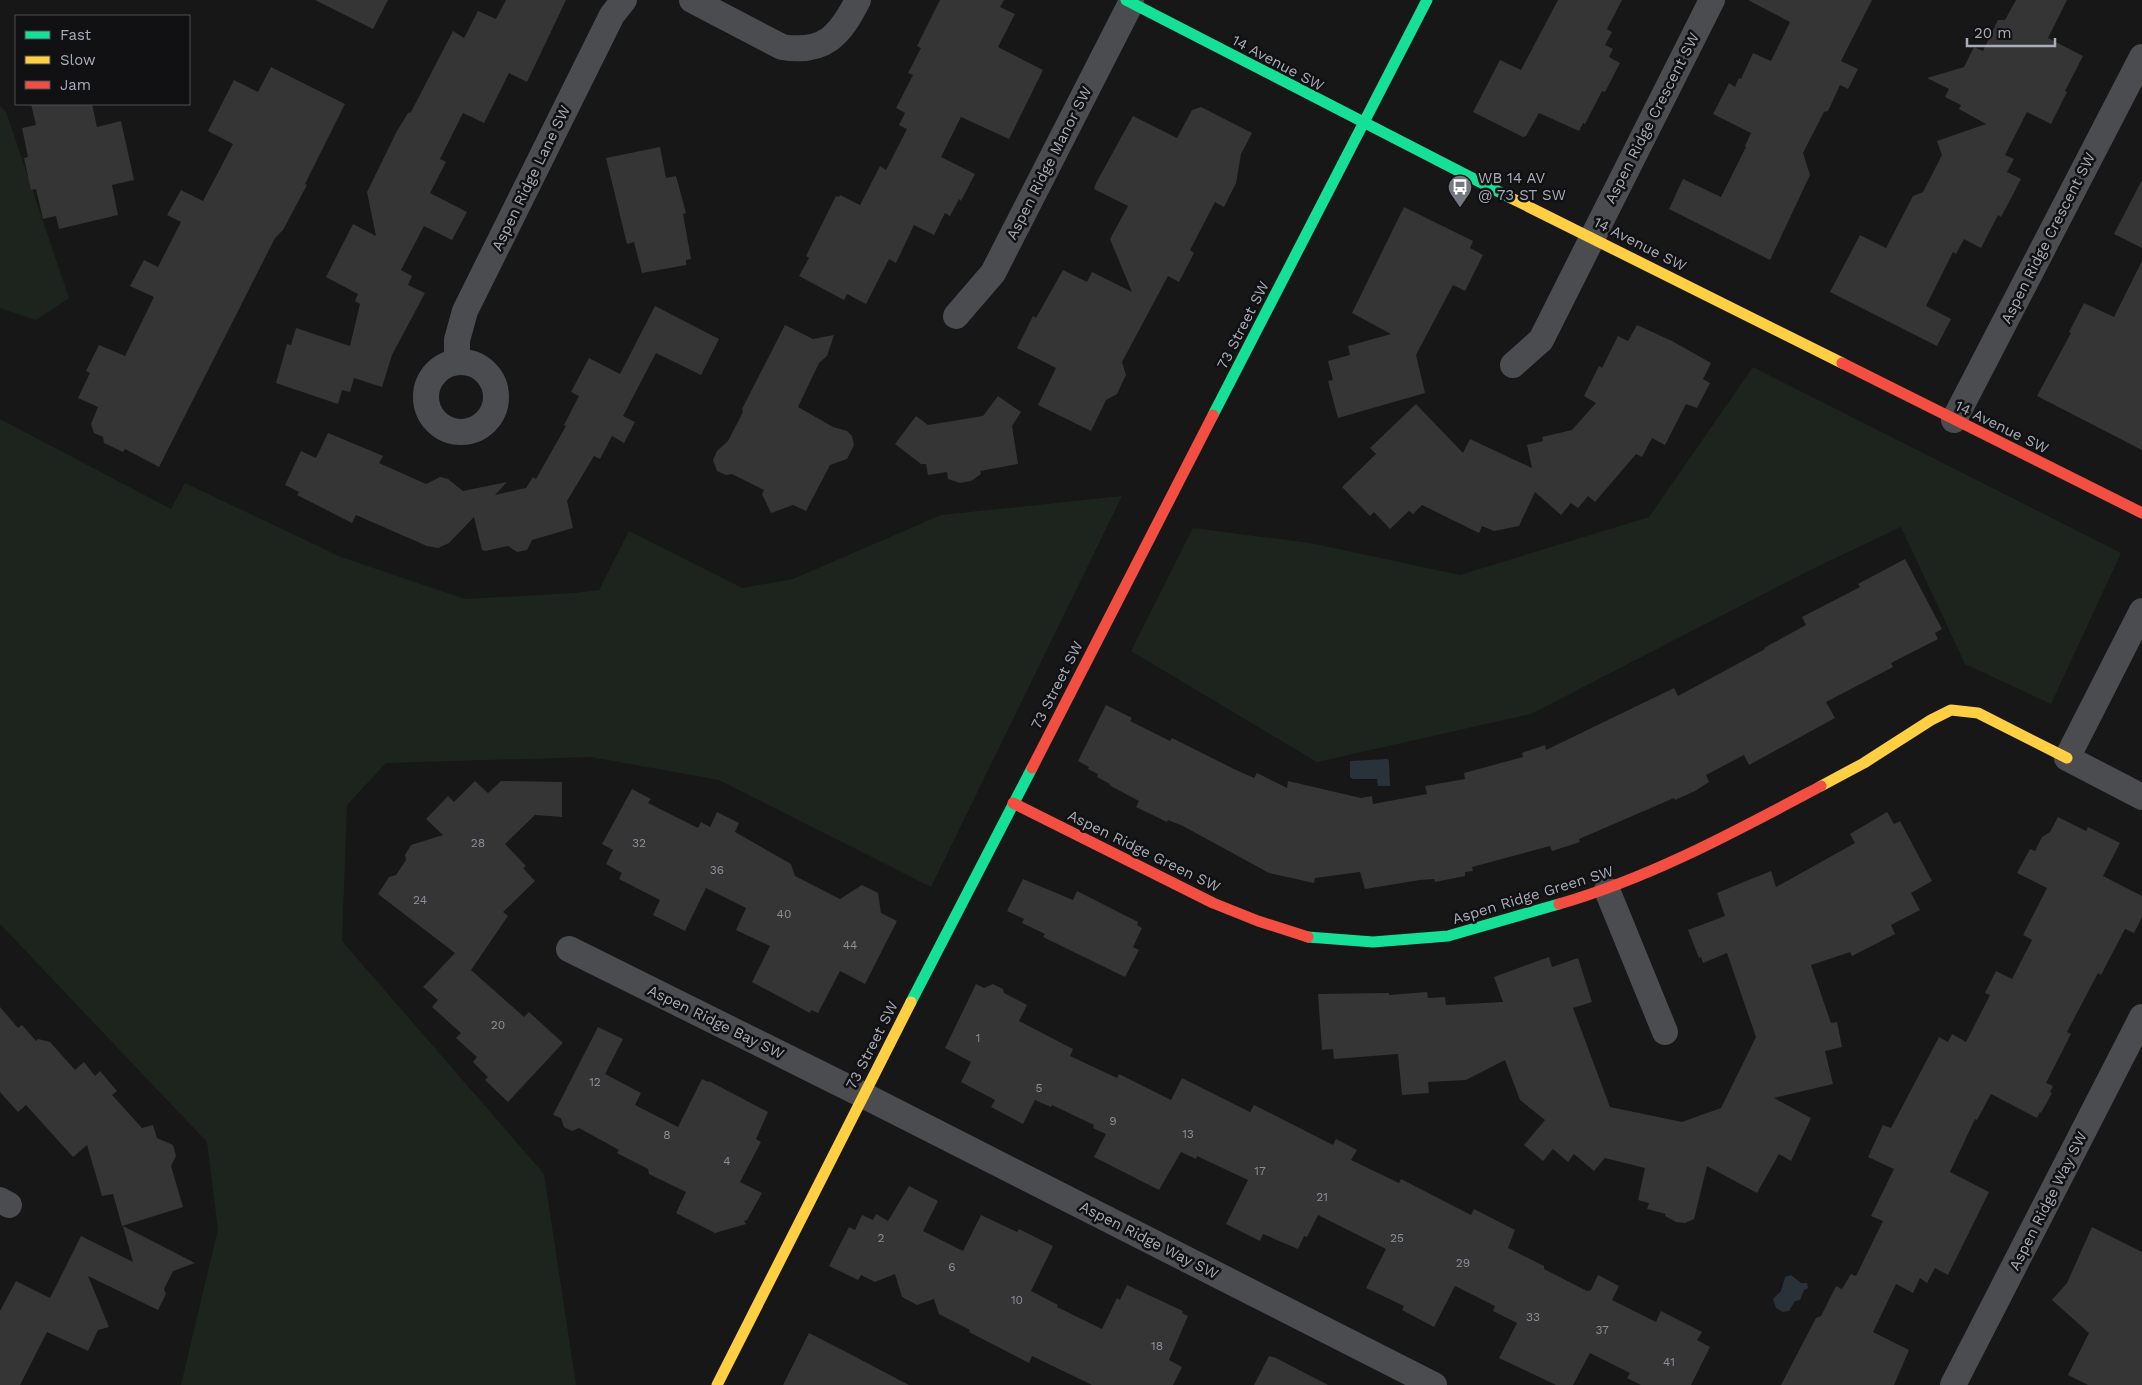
<svg xmlns="http://www.w3.org/2000/svg" width="2142" height="1385" viewBox="0 0 2142 1385" font-family="'Work Sans',sans-serif">
	<rect width="100%" height="100%" fill="#171717"/>
	<!-- green -->
	<g fill="#1d241e">
		<path d="M 0,106 L 6,112 L 69,298 L 36,320 L 0,308 Z"/>
		<path d="M 1753,367 L 2121,553 L 2051,704 L 1965,664 L 1901,527 L 1810,570 L 1531,714 L 1317,762 L 1131,651 L 1193,528 L 1310,543 L 1460,575 L 1649,517 Z"/>
		<path d="M 0,419 L 171,509 L 185,483 L 341,557 L 465,599 L 575,593 L 599,590 L 629,531 L 742,588 L 793,579 L 941,515 L 1122,496 L 931,887 L 719,780 L 591,757 L 386,763 L 347,805 L 342,941 L 544,1174 L 576,1385 L 181,1385 L 218,1229 L 207,1142 L 0,924 Z"/>
	</g>
	<!-- water -->
	<g fill="#2a3239">
		<path d="M 1387,759 L 1389,761 L 1390,786 L 1378,786 L 1377,779 L 1353,779 L 1350,777 L 1350,761 Z"/>
		<path d="M 1791,1275 L 1801,1283 L 1807,1283 L 1808,1288 L 1804,1290 L 1800,1300 L 1795,1301 L 1789,1311 L 1783,1312 L 1776,1308 L 1773,1299 L 1781,1291 L 1785,1277 Z"/>
	</g>
	<!-- building -->
	<g fill="#353536">
		<path d="M 315,0 L 388,0 L 373,29 Z"/>
		<path d="M 506,0 L 566,0 L 527,82 L 509,73 L 484,123 L 463,113 L 440,159 L 446,162 L 430,193 L 467,212 L 452,240 L 424,226 L 401,270 L 412,276 L 408,285 L 425,293 L 392,355 L 382,387 L 354,378 L 350,392 L 342,390 L 338,404 L 276,383 L 287,344 L 291,345 L 296,328 L 350,346 L 360,304 L 355,301 L 358,294 L 326,277 L 353,224 L 376,236 L 367,192 L 397,131 L 408,113 L 411,112 L 453,31 L 464,38 L 478,11 L 496,19 Z"/>
		<path d="M 940,0 L 1004,0 L 1000,7 L 1015,14 L 998,47 L 1043,70 L 1009,139 L 961,117 L 941,157 L 975,174 L 961,201 L 959,199 L 950,216 L 945,213 L 934,235 L 914,225 L 896,263 L 889,259 L 866,304 L 847,294 L 844,300 L 799,276 L 809,258 L 806,256 L 836,196 L 839,197 L 840,195 L 860,205 L 880,166 L 886,170 L 907,129 L 899,125 L 905,113 L 896,108 L 913,75 L 908,73 L 921,48 L 917,46 Z"/>
		<path d="M 1558,0 L 1622,0 L 1607,29 L 1612,32 L 1605,45 L 1613,49 L 1609,57 L 1620,63 L 1605,92 L 1602,91 L 1585,124 L 1583,123 L 1579,131 L 1539,113 L 1526,136 L 1523,137 L 1473,112 L 1500,60 L 1521,70 Z"/>
		<path d="M 1748,0 L 1872,0 L 1841,61 L 1858,69 L 1848,89 L 1840,85 L 1828,111 L 1824,112 L 1803,153 L 1810,175 L 1770,260 L 1669,209 L 1683,179 L 1721,197 L 1746,147 L 1745,146 L 1751,133 L 1713,114 L 1729,83 L 1735,87 L 1739,78 L 1741,79 L 1753,53 L 1771,61 L 1790,22 Z"/>
		<path d="M 2016,0 L 2067,0 L 2048,38 L 2083,56 L 2065,91 L 2067,92 L 2051,124 L 2027,112 L 2005,155 L 2014,159 L 2007,172 L 2021,179 L 2008,204 L 2001,217 L 1998,215 L 1981,248 L 1964,239 L 1956,254 L 1953,252 L 1926,306 L 1951,319 L 1937,346 L 1830,292 L 1860,235 L 1886,248 L 1913,196 L 1923,192 L 1942,155 L 1937,141 L 1986,124 L 1959,109 L 1961,105 L 1945,97 L 1949,89 L 1927,78 L 1964,67 L 1974,47 L 1983,51 L 1998,20 L 2005,20 Z"/>
		<path d="M 271,67 L 345,104 L 305,184 L 307,185 L 283,230 L 275,238 L 159,467 L 125,449 L 123,452 L 104,443 L 103,437 L 94,433 L 91,424 L 98,407 L 78,398 L 90,373 L 86,371 L 99,345 L 125,356 L 154,297 L 130,286 L 144,260 L 158,267 L 181,222 L 167,215 L 181,190 L 203,201 L 233,144 L 208,131 L 234,80 L 258,92 Z"/>
		<path d="M 31,104 L 92,104 L 97,127 L 121,121 L 134,180 L 112,185 L 118,215 L 59,229 L 56,216 L 43,219 L 36,189 L 31,190 L 24,158 L 28,157 L 22,128 L 36,125 Z"/>
		<path d="M 1201,107 L 1252,133 L 1241,154 L 1236,183 L 1224,207 L 1215,202 L 1190,250 L 1194,253 L 1179,282 L 1168,276 L 1122,362 L 1126,375 L 1117,394 L 1106,400 L 1091,431 L 1038,405 L 1056,368 L 1017,348 L 1033,316 L 1036,318 L 1063,270 L 1087,282 L 1092,272 L 1132,292 L 1110,239 L 1128,206 L 1094,189 L 1096,183 L 1133,116 L 1177,138 L 1192,110 Z"/>
		<path d="M 660,147 L 666,178 L 676,176 L 686,213 L 683,214 L 691,259 L 686,260 L 686,265 L 642,273 L 634,242 L 627,244 L 606,158 Z"/>
		<path d="M 2142,180 L 2142,248 L 2114,234 Z"/>
		<path d="M 1404,207 L 1473,241 L 1470,248 L 1483,255 L 1465,291 L 1453,285 L 1416,355 L 1425,393 L 1338,418 L 1328,381 L 1333,380 L 1328,361 L 1350,355 L 1348,346 L 1391,334 L 1352,313 Z"/>
		<path d="M 2142,261 L 2142,450 L 2037,396 L 2071,333 L 2069,332 L 2084,303 L 2114,317 Z"/>
		<path d="M 655,306 L 719,339 L 701,375 L 656,353 L 623,416 L 635,422 L 624,443 L 612,436 L 600,459 L 594,456 L 567,501 L 573,528 L 532,540 L 527,550 L 517,552 L 508,546 L 485,551 L 482,550 L 474,517 L 449,543 L 438,548 L 427,546 L 356,515 L 352,523 L 297,495 L 299,492 L 285,485 L 301,451 L 316,458 L 328,433 L 383,456 L 379,463 L 426,484 L 440,477 L 448,479 L 463,491 L 507,482 L 495,495 L 526,488 L 533,477 L 536,479 L 566,426 L 564,425 L 579,396 L 571,392 L 589,358 L 620,374 Z"/>
		<path d="M 785,325 L 813,339 L 834,335 L 827,356 L 819,363 L 798,407 L 833,427 L 847,431 L 852,436 L 854,445 L 847,459 L 830,465 L 806,511 L 793,505 L 771,513 L 762,494 L 764,490 L 732,474 L 726,475 L 717,471 L 713,460 L 717,451 L 728,441 L 743,412 L 742,409 Z"/>
		<path d="M 1637,325 L 1672,341 L 1711,363 L 1703,379 L 1710,383 L 1697,408 L 1686,404 L 1665,445 L 1652,438 L 1642,457 L 1636,454 L 1595,502 L 1588,496 L 1578,508 L 1571,503 L 1561,515 L 1535,492 L 1519,526 L 1494,531 L 1482,526 L 1479,533 L 1422,505 L 1413,514 L 1409,511 L 1390,529 L 1374,512 L 1370,516 L 1342,487 L 1376,454 L 1370,448 L 1416,404 L 1463,453 L 1470,439 L 1532,468 L 1527,445 L 1543,441 L 1542,437 L 1572,430 L 1596,403 L 1584,396 L 1599,366 L 1602,368 L 1618,336 L 1628,341 Z"/>
		<path d="M 998,396 L 1021,412 L 1012,426 L 1018,464 L 980,471 L 981,474 L 971,481 L 960,483 L 948,479 L 947,472 L 928,475 L 926,464 L 921,464 L 895,444 L 916,416 L 928,425 L 983,416 Z"/>
		<path d="M 1905,559 L 1942,629 L 1935,633 L 1938,639 L 1891,663 L 1893,667 L 1826,702 L 1835,718 L 1749,765 L 1744,755 L 1706,775 L 1709,782 L 1695,791 L 1675,800 L 1674,798 L 1579,839 L 1580,842 L 1552,851 L 1550,846 L 1472,867 L 1473,871 L 1465,872 L 1465,876 L 1435,882 L 1434,879 L 1420,880 L 1365,889 L 1360,872 L 1315,878 L 1314,883 L 1269,873 L 1183,826 L 1168,820 L 1167,822 L 1136,807 L 1139,801 L 1109,785 L 1110,784 L 1097,777 L 1098,774 L 1088,769 L 1089,767 L 1078,761 L 1106,705 L 1132,718 L 1130,721 L 1170,741 L 1172,738 L 1234,769 L 1254,778 L 1257,773 L 1287,788 L 1288,781 L 1361,798 L 1372,796 L 1373,804 L 1427,794 L 1425,786 L 1465,779 L 1464,773 L 1523,757 L 1522,753 L 1545,745 L 1546,750 L 1674,688 L 1678,696 L 1765,649 L 1764,648 L 1806,625 L 1802,617 L 1860,587 L 1858,584 Z"/>
		<path d="M 475,781 L 488,793 L 501,781 L 562,782 L 562,817 L 535,815 L 505,844 L 526,866 L 523,868 L 535,881 L 503,912 L 508,916 L 471,970 L 524,1017 L 529,1012 L 563,1043 L 508,1102 L 485,1080 L 488,1077 L 473,1062 L 477,1057 L 456,1038 L 461,1033 L 432,1007 L 438,1000 L 423,987 L 455,953 L 378,894 L 389,877 L 396,875 L 406,860 L 405,855 L 411,845 L 443,835 L 426,819 L 448,796 L 454,802 Z"/>
		<path d="M 632,789 L 651,799 L 648,803 L 698,828 L 701,822 L 710,827 L 717,812 L 739,823 L 735,832 L 791,864 L 795,876 L 840,899 L 862,885 L 878,893 L 881,913 L 897,921 L 865,984 L 840,971 L 818,1013 L 811,1010 L 810,1013 L 752,982 L 770,946 L 736,930 L 746,908 L 706,888 L 685,931 L 653,915 L 660,900 L 619,879 L 622,873 L 606,864 L 613,850 L 602,844 Z"/>
		<path d="M 1887,812 L 1894,824 L 1900,821 L 1932,881 L 1911,893 L 1920,910 L 1891,925 L 1895,934 L 1852,956 L 1850,952 L 1811,965 L 1831,1023 L 1837,1022 L 1842,1047 L 1825,1051 L 1833,1084 L 1774,1098 L 1811,1118 L 1791,1161 L 1779,1154 L 1757,1193 L 1707,1166 L 1694,1219 L 1685,1223 L 1676,1222 L 1665,1216 L 1666,1214 L 1647,1209 L 1649,1203 L 1638,1200 L 1645,1168 L 1605,1158 L 1594,1171 L 1574,1154 L 1568,1162 L 1553,1149 L 1543,1161 L 1524,1145 L 1545,1120 L 1520,1100 L 1505,1060 L 1466,1080 L 1428,1082 L 1429,1093 L 1402,1095 L 1398,1054 L 1334,1059 L 1333,1049 L 1322,1050 L 1318,994 L 1389,993 L 1389,995 L 1427,992 L 1428,998 L 1445,997 L 1446,1005 L 1503,1002 L 1494,977 L 1549,957 L 1552,967 L 1578,958 L 1592,1002 L 1573,1008 L 1610,1107 L 1682,1122 L 1721,1108 L 1756,1037 L 1727,953 L 1703,963 L 1701,957 L 1699,958 L 1688,930 L 1725,916 L 1717,893 L 1771,871 L 1776,887 L 1855,843 L 1850,834 Z"/>
		<path d="M 2058,817 L 2086,831 L 2088,827 L 2120,843 L 2103,876 L 2142,896 L 2142,917 L 2134,933 L 2125,929 L 2101,975 L 2098,973 L 2067,1032 L 2071,1034 L 2046,1083 L 2053,1086 L 2050,1092 L 2052,1093 L 2041,1113 L 2040,1112 L 2037,1118 L 1991,1094 L 1977,1120 L 1975,1119 L 1950,1172 L 1989,1192 L 1948,1275 L 1935,1268 L 1927,1283 L 1920,1278 L 1913,1293 L 1896,1284 L 1873,1332 L 1909,1350 L 1894,1385 L 1781,1385 L 1816,1318 L 1821,1316 L 1836,1286 L 1842,1289 L 1851,1274 L 1856,1276 L 1883,1221 L 1871,1216 L 1894,1169 L 1868,1157 L 1883,1125 L 1891,1128 L 1939,1037 L 1948,1042 L 1952,1034 L 1966,1042 L 1990,995 L 1985,993 L 1996,971 L 2012,979 L 2032,940 L 2023,935 L 2047,888 L 2017,873 L 2030,849 L 2035,851 L 2042,837 L 2050,832 Z"/>
		<path d="M 1023,879 L 1073,900 L 1077,891 L 1138,922 L 1137,925 L 1142,928 L 1133,947 L 1139,950 L 1125,977 L 1043,937 L 1045,934 L 1022,923 L 1024,919 L 1007,911 Z"/>
		<path d="M 976,984 L 984,988 L 993,984 L 1003,989 L 1004,993 L 1027,1005 L 1019,1021 L 1073,1049 L 1070,1056 L 1117,1078 L 1119,1074 L 1171,1100 L 1182,1078 L 1250,1112 L 1254,1105 L 1333,1145 L 1336,1139 L 1357,1150 L 1351,1160 L 1399,1183 L 1401,1179 L 1471,1215 L 1474,1209 L 1515,1230 L 1508,1248 L 1544,1266 L 1544,1269 L 1587,1291 L 1591,1290 L 1598,1275 L 1619,1286 L 1612,1300 L 1656,1322 L 1661,1311 L 1702,1332 L 1697,1340 L 1710,1347 L 1691,1385 L 1641,1385 L 1627,1378 L 1630,1373 L 1590,1353 L 1573,1385 L 1556,1385 L 1499,1358 L 1517,1323 L 1493,1311 L 1495,1306 L 1455,1286 L 1434,1327 L 1402,1310 L 1404,1306 L 1366,1288 L 1386,1249 L 1318,1215 L 1307,1237 L 1304,1236 L 1298,1249 L 1263,1234 L 1260,1241 L 1226,1224 L 1248,1180 L 1197,1156 L 1196,1159 L 1181,1152 L 1159,1190 L 1094,1157 L 1106,1134 L 1093,1128 L 1094,1125 L 1052,1105 L 1051,1107 L 1035,1100 L 1023,1124 L 991,1107 L 995,1100 L 961,1082 L 971,1062 L 945,1048 Z"/>
		<path d="M 0,1007 L 18,1028 L 22,1025 L 36,1041 L 38,1039 L 50,1042 L 75,1070 L 84,1062 L 95,1076 L 100,1071 L 117,1091 L 112,1095 L 142,1128 L 153,1125 L 157,1138 L 173,1145 L 176,1156 L 171,1166 L 183,1207 L 122,1226 L 113,1194 L 102,1196 L 87,1145 L 73,1157 L 26,1105 L 18,1112 L 0,1092 Z"/>
		<path d="M 598,1027 L 623,1039 L 605,1074 L 641,1093 L 635,1105 L 678,1127 L 702,1079 L 708,1082 L 709,1081 L 768,1112 L 756,1139 L 761,1142 L 740,1182 L 762,1193 L 747,1220 L 744,1221 L 746,1224 L 715,1233 L 676,1213 L 686,1192 L 649,1174 L 648,1169 L 617,1153 L 619,1150 L 579,1128 L 572,1131 L 564,1127 L 561,1118 L 553,1115 Z"/>
		<path d="M 909,1186 L 938,1201 L 923,1231 L 963,1251 L 981,1215 L 1017,1232 L 1019,1229 L 1053,1246 L 1031,1291 L 1058,1305 L 1057,1307 L 1102,1329 L 1117,1298 L 1120,1300 L 1127,1285 L 1183,1311 L 1182,1313 L 1188,1316 L 1169,1360 L 1182,1367 L 1173,1385 L 1092,1385 L 1032,1356 L 1029,1363 L 969,1332 L 970,1330 L 939,1314 L 934,1299 L 917,1305 L 902,1297 L 895,1274 L 875,1282 L 861,1275 L 858,1280 L 829,1266 L 849,1227 L 855,1230 L 862,1215 L 873,1220 L 876,1214 L 888,1221 Z"/>
		<path d="M 123,1226 L 195,1263 L 173,1271 L 164,1289 L 166,1294 L 158,1310 L 88,1276 L 109,1327 L 98,1330 L 88,1351 L 47,1332 L 20,1385 L 0,1385 L 0,1311 L 16,1281 L 50,1298 L 81,1236 L 133,1262 Z"/>
		<path d="M 2092,1227 L 2142,1252 L 2142,1385 L 2088,1385 L 2068,1375 L 2089,1333 L 2052,1300 L 2067,1283 Z"/>
		<path d="M 809,1333 L 850,1354 L 909,1385 L 783,1385 Z"/>
		<path d="M 1269,1356 L 1276,1358 L 1328,1385 L 1254,1385 Z"/>
	</g>
	<g fill="none" stroke-linecap="round" stroke-linejoin="round">
		<!-- street -->
		<g stroke="#4b4c50" stroke-width="26">
			<path d="M 692,0 L 782,47 C 825,54 840,35 858,0"/>
			<path d="M 956,316 L 993,273 L 1131,3"/>
			<circle cx="461" cy="397" r="35"/>
			<path d="M 457,362 L 457,340 L 465,311 L 612,15 L 624,0"/>
			<path d="M 1513,365 L 1541,340 L 1712,0"/>
			<path d="M 1954,420 L 2142,57"/>
			<path d="M 2142,611 L 2067,758 L 2142,797"/>
			<path d="M 1607,890 L 1665,1032"/>
			<path d="M 569,949 L 863,1095 L 1434,1385"/>
			<path d="M 0,1200 L 9,1205"/>
			<path d="M 1953,1385 L 2142,1017"/>
		</g>
		<!-- fast -->
		<g stroke="#16e098" stroke-width="11">
			<path d="M 1126,0 L 1511,198"/>
			<path d="M 1213,415 L 1427,0"/>
			<path d="M 1308,937 L 1373,942 L 1448,936 L 1559,904"/>
			<path d="M 911,1002 L 1032,768"/>
		</g>
		<!-- slow -->
		<g stroke="#ffcf43" stroke-width="11">
			<path d="M 1511,198 L 1842,363"/>
			<path d="M 1821,786 L 1864,763 L 1931,720 L 1951,710 L 1978,713 L 2067,758"/>
			<path d="M 717,1385 L 911,1002"/>
		</g>
		<!-- jam -->
		<g stroke="#f24e42" stroke-width="11">
			<path d="M 1842,363 L 2142,513"/>
			<path d="M 1032,768 L 1213,415"/>
			<path d="M 1013,803 L 1213,903 L 1258,921 L 1308,937"/>
			<path d="M 1559,904 C 1652,877 1736,831 1821,786"/>
		</g>
	</g>
	<!-- icons -->
	<defs>
		<symbol id="bus-pin" viewBox="-11 -11 22 30"><path d="M0 17L-7.5 6A9.5 9.5 0 1 1 7.5 6Z" fill="#757880" stroke="#111113"/><path d="M-5-6H5V4H4V6H2V4H-2V6H-4V4H-5ZM-3.5-4V0h7V-4ZM-3.5 1.2v1.5H-2V1.2ZM2 1.2v1.5H3.5V1.2Z" fill="#fff"/></symbol>
	</defs>
	<g fill-rule="evenodd">
		<use href="#bus-pin" x="1446" y="173" width="28" height="38"/>
	</g>
	<g text-anchor="middle" stroke-width="5" stroke-linejoin="round" paint-order="stroke">
		<!-- number labels -->
		<g font-size="12" fill="#8b8f98">
			<text x="478" y="847">28</text>
			<text x="639" y="847">32</text>
			<text x="717" y="874">36</text>
			<text x="420" y="904">24</text>
			<text x="784" y="918">40</text>
			<text x="850" y="949">44</text>
			<text x="498" y="1029">20</text>
			<text x="978" y="1042">1</text>
			<text x="595" y="1086">12</text>
			<text x="1039" y="1092">5</text>
			<text x="1113" y="1125">9</text>
			<text x="1188" y="1138">13</text>
			<text x="667" y="1139">8</text>
			<text x="727" y="1165">4</text>
			<text x="1260" y="1175">17</text>
			<text x="1322" y="1201">21</text>
			<text x="881" y="1242">2</text>
			<text x="1397" y="1242">25</text>
			<text x="1463" y="1267">29</text>
			<text x="952" y="1271">6</text>
			<text x="1017" y="1304">10</text>
			<text x="1533" y="1321">33</text>
			<text x="1602" y="1334">37</text>
			<text x="1157" y="1350">18</text>
			<text x="1669" y="1366">41</text>
		</g>
		<!-- street labels -->
		<g font-size="15" fill="#a8adb8" stroke="#111113">
			<text transform="translate(1278 63) rotate(28)" y="5">14 Avenue SW</text>
			<text transform="translate(1652 118) rotate(-63)" y="5">Aspen Ridge Crescent SW</text>
			<text transform="translate(1049 163) rotate(-63)" y="5">Aspen Ridge Manor SW</text>
			<text transform="translate(531 178) rotate(-64)" y="5">Aspen Ridge Lane SW</text>
			<text transform="translate(2048 238) rotate(-63)" y="5">Aspen Ridge Crescent SW</text>
			<text transform="translate(1640 244) rotate(27)" y="5">14 Avenue SW</text>
			<text transform="translate(1243 325) rotate(-63)" y="5">73 Street SW</text>
			<text transform="translate(2002 427) rotate(26)" y="5">14 Avenue SW</text>
			<text transform="translate(1057 685) rotate(-63)" y="5">73 Street SW</text>
			<text transform="translate(1144 851) rotate(26)" y="5">Aspen Ridge Green SW</text>
			<text transform="translate(1533 895) rotate(-17)" y="5">Aspen Ridge Green SW</text>
			<text transform="translate(716 1022) rotate(26)" y="5">Aspen Ridge Bay SW</text>
			<text transform="translate(872 1045) rotate(-63)" y="5">73 Street SW</text>
			<text transform="translate(2048 1201) rotate(-63)" y="5">Aspen Ridge Way SW</text>
			<text transform="translate(1149 1240) rotate(27)" y="5">Aspen Ridge Way SW</text>
		</g>
		<!-- poi labels -->
		<g font-size="15" fill="#a8adb8" stroke="#111113" text-anchor="start">
			<text x="1478" y="183">WB 14 AV<tspan x="1478" dy="17">@ 73 ST SW</tspan></text>
		</g>
	</g>
	<!-- legend -->
	<rect x="15" y="15" width="175" height="90" fill="#111113" stroke="#4d4f55"/>
	<rect x="25" y="31" width="25" height="8" fill="#16e098" stroke="#4d4f55"/>
	<text x="60" y="40" font-size="15" fill="#a8adb8">Fast</text>
	<rect x="25" y="56" width="25" height="8" fill="#ffcf43" stroke="#4d4f55"/>
	<text x="60" y="65" font-size="15" fill="#a8adb8">Slow</text>
	<rect x="25" y="81" width="25" height="8" fill="#f24e42" stroke="#4d4f55"/>
	<text x="60" y="90" font-size="15" fill="#a8adb8">Jam</text>
	<!-- scale -->
	<path d="M1967 38v8h88v-8" fill="none" stroke="#a8adb8" stroke-width="2.5"/>
	<text x="1974" y="38" font-size="15" fill="#a8adb8" stroke="#111113" stroke-width="4" paint-order="stroke">20 m</text>
</svg>
